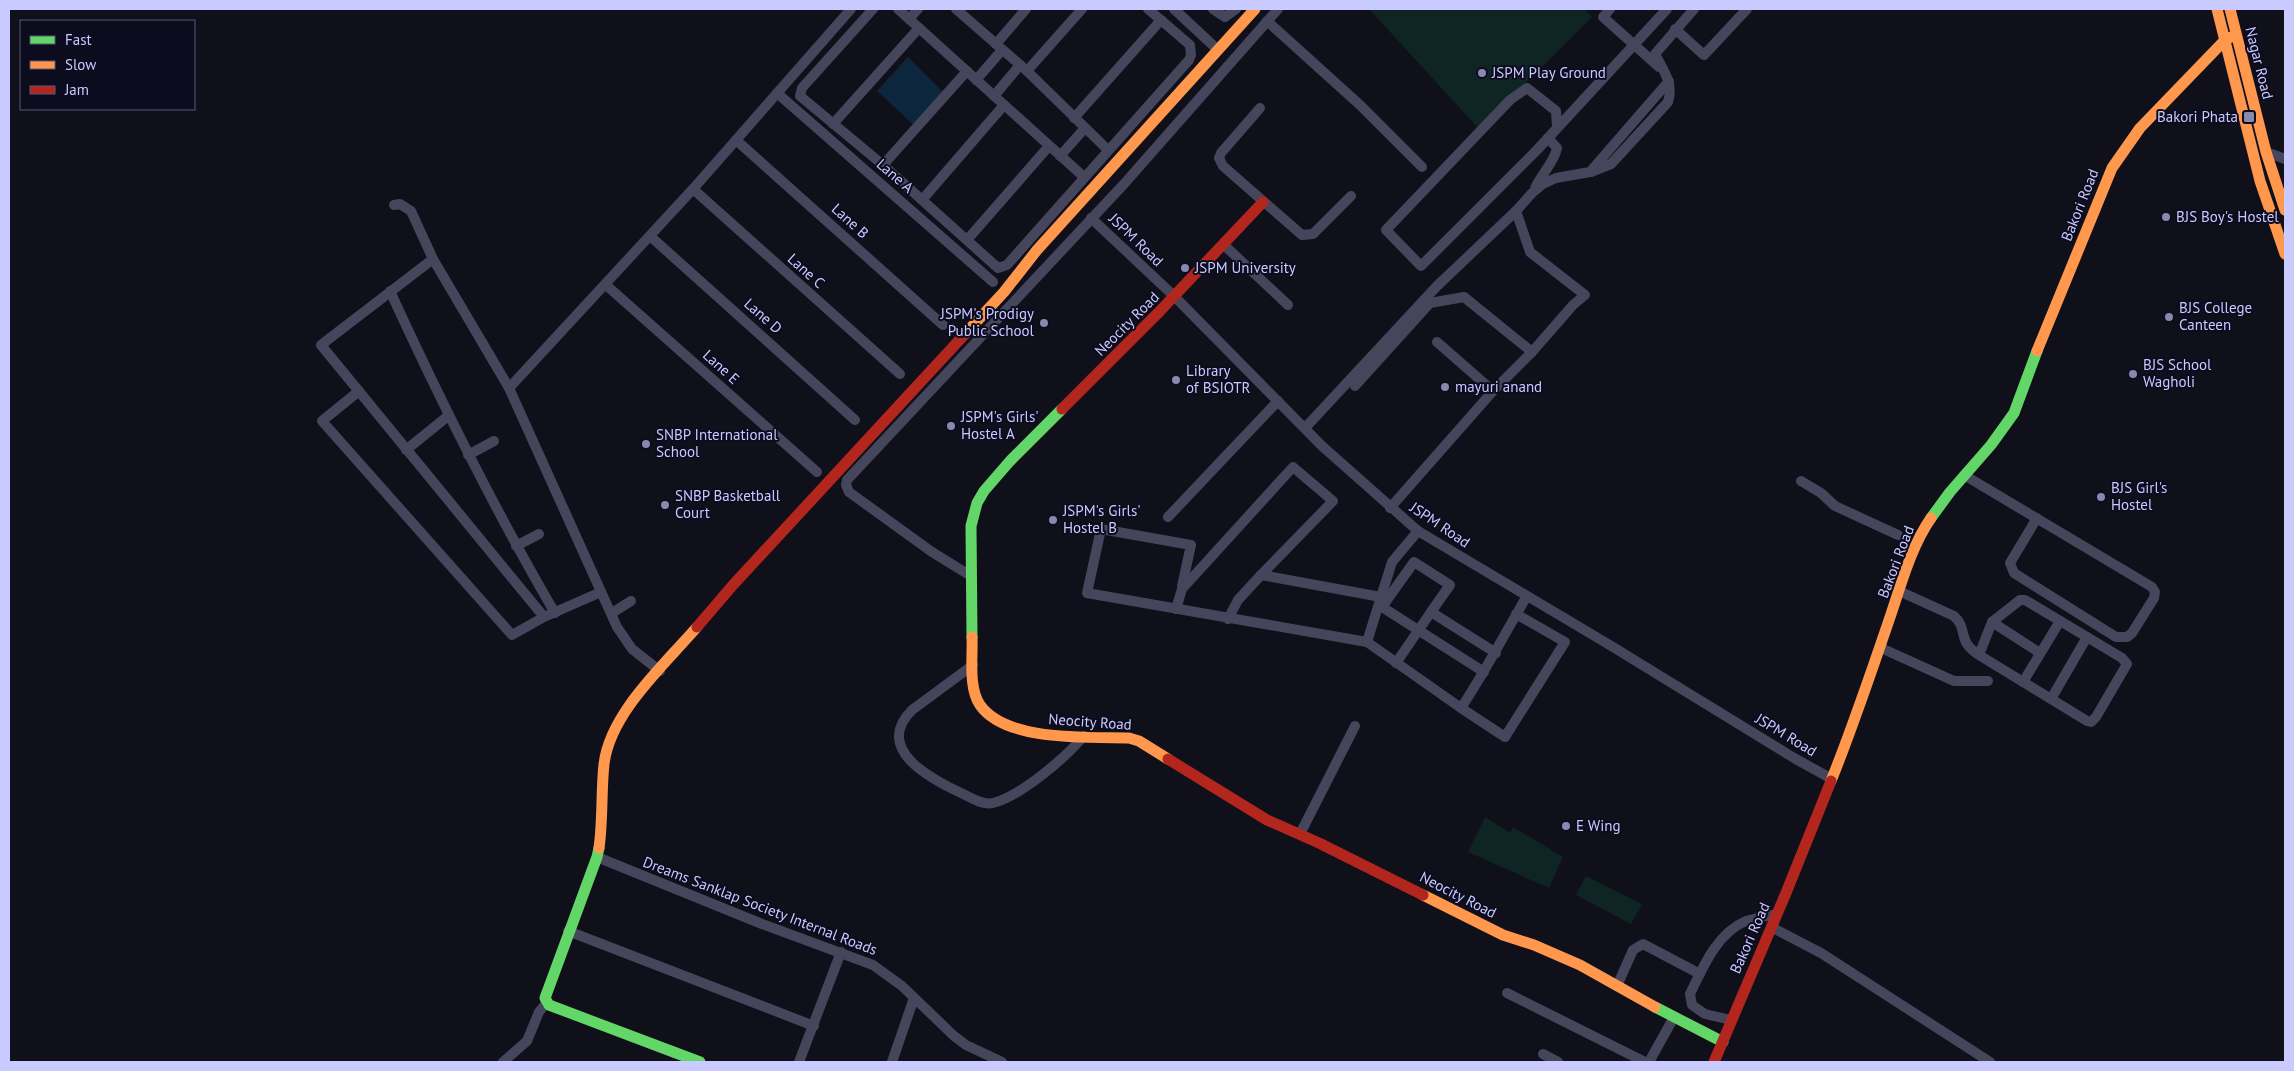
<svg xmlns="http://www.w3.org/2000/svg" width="2294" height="1071" viewBox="0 0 2294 1071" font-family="'PT Sans',sans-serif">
	<rect width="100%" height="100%" fill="#10101a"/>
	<!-- green -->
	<g fill="#0f2523">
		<path d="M 1369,9 L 1584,9 L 1592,17 L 1479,129 Z"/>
		<path d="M 1485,817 L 1510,833 L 1513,827 L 1563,857 L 1549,888 L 1468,852 Z"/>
		<path d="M 1586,876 L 1642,904 L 1631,924 L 1576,895 Z"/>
	</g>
	<!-- water -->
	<path fill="#0c263e" d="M 908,57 L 946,95 L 917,128 L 877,91 Z"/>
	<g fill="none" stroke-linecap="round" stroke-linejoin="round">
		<!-- street -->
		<g stroke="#45465b" stroke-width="10">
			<path d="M 873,9 L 802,88 L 800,96 L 883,165 L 998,268 L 1007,265 L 1189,60 L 1191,55 L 1190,45 L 1148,9"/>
			<path d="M 898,9 L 1084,177"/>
			<path d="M 956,9 L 1027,71"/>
			<path d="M 1082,9 L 1027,71 L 1108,150"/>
			<path d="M 1174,9 L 1218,50"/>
			<path d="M 1213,9 L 1225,17 L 1236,9"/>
			<path d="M 1610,9 L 1603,17 L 1659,67"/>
			<path d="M 909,19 L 918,9"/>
			<path d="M 1267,21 L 1360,105 L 1422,167"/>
			<path d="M 1675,29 L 1704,55 L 1747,9"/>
			<path d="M 996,44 L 1026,9"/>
			<path d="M 976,80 L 1002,50"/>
			<path d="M 777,93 L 993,282"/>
			<path d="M 994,96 L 1020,65"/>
			<path d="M 1260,108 L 1221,153 L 1219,158 L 1223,166 L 1302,235 L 1313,234 L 1351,196"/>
			<path d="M 1074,118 L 1161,20"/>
			<path d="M 833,124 L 919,28"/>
			<path d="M 1557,127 L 1556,111 L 1527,88 L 1510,100 L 1386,230 L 1421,266 L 1537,150 L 1667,9"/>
			<path d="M 736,140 L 943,325"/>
			<path d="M 2266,152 L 2285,159"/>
			<path d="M 1060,156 L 1085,128"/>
			<path d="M 883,165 L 967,71"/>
			<path d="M 1591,172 L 1611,164 L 1668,102 C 1674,83 1663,70 1655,54 L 1694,9"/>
			<path d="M 1535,188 C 1541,175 1555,161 1557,148 L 1548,138"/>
			<path d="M 693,189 L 900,374"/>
			<path d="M 922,200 L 1004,105"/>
			<path d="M 394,205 L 400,204 L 411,211 L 433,259 L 509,388 L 617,627 L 632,649 L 660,671"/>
			<path d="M 1091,218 L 1175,297 L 1322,446 L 1418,531 L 1613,647 L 1794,758 L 1832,779"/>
			<path d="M 650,236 L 855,420"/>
			<path d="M 967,240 L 1049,146"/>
			<path d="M 1224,245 L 1288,305"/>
			<path d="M 433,259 L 321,345 L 544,617"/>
			<path d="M 606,285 L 817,472"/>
			<path d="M 390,291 C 441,402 493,507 555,613"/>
			<path d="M 1437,342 L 1493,391"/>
			<path d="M 1355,386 L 1430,303 L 1464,297 L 1532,352"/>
			<path d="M 509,388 L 693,189 L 851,9"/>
			<path d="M 359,391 L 322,421 L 512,635 L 544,617 L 601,592"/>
			<path d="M 1305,428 L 1437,286 L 1516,211 L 1532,193 L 1543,184 L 1556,178 L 1590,172 L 1669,81"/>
			<path d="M 406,450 L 448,416"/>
			<path d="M 468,455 L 494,441"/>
			<path d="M 1964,475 L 2152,587 L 2155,592 L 2154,598 L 2132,633 L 2127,637 L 2116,637 L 2014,573 L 2010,563 L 2037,518"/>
			<path d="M 1801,481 L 1821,493 L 1835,506 L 1898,535"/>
			<path d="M 1390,508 L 1493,391 L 1532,352 L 1573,305 L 1585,295 L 1530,252 L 1516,211"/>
			<path d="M 1168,517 L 1278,401"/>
			<path d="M 516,546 L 539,534"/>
			<path d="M 971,576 L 932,552 L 849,492 L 846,485 L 847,480 L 1124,184 L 1278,9"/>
			<path d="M 1182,586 L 1191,545 L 1101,529 L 1087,593 L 1367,642 L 1381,597"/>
			<path d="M 1899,591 L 1954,616 C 1969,630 1956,640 1979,655 L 2087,721 L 2091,722 L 2096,717 L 2127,664 L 2122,658 L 2025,600 L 2020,600 L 1992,622 L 1979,655"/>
			<path d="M 1176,609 L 1182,589 L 1293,467 L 1333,501 L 1261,575 L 1381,597 L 1392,562 L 1418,531"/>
			<path d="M 1431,612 L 1450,585 L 1414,562 L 1382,607 L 1484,672"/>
			<path d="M 612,613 L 631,601"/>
			<path d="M 1516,614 L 1565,642 L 1505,737 L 1461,708 C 1485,672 1505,633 1527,596"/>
			<path d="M 1228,619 L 1238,600 L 1261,575"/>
			<path d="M 1992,622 L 2040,653"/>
			<path d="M 1367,642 L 1461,708"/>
			<path d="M 1881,648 L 1954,681 L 1988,681"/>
			<path d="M 1396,663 L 1431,612 L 1496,653"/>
			<path d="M 973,665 L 912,710 C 873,749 931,779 961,793 C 970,797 983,806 993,803 C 1021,796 1065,758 1084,736"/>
			<path d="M 2023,682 L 2060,621"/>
			<path d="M 2051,699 L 2087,637"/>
			<path d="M 1300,834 L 1355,726"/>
			<path d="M 597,857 L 762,924 L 873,965 L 902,986 L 954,1036 L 966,1045 L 1002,1062"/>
			<path d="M 1771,927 L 1821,953 L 1990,1062"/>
			<path d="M 568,931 L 814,1026"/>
			<path d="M 1617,986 L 1633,950 L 1643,944 L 1700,974"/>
			<path d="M 1507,993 L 1645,1062"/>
			<path d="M 1731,1020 L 1705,1014 L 1692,1005 L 1690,994 C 1703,967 1717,933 1746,921 C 1756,918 1767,916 1777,914"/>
			<path d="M 1543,1054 L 1558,1062"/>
			<path d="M 503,1062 L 527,1041 L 539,1012 L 547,1002"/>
			<path d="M 799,1062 L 841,952"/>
			<path d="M 892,1062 L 914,998"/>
			<path d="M 1649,1062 L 1674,1017"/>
		</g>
		<!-- fast -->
		<g stroke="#63d668" stroke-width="11">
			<path d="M 1931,518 L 1950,492 L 1991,445 L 2014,413 L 2037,351"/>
			<path d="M 972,637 L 971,526 L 977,503 L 984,491 L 1010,461 L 1062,409"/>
			<path d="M 599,848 L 597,857 L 545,998 L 549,1005 L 700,1062"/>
			<path d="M 1655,1007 L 1723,1042"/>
		</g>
		<!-- slow -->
		<g stroke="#ff974d" stroke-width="11">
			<path d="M 2217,9 L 2260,181 L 2285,254"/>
			<path d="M 2230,9 L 2266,152 L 2285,210"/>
			<path d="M 965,334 L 1004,292 L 1037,250 L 1255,9"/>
			<path d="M 2037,351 L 2112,168 L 2140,128 L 2225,40 L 2231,37"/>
			<path d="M 972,637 C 973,657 968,687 980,705 C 1006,742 1088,737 1129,738 L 1139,741 L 1168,759"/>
			<path d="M 1831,781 C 1852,729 1870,676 1888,623 C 1900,589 1910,548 1931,518"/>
			<path d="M 599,848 C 603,820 601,792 604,764 C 610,713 664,665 697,627"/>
			<path d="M 1423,895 L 1503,935 L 1534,945 L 1580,965 L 1655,1007"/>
		</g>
		<!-- jam -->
		<g stroke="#b3261e" stroke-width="11">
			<path d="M 1062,409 L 1159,312 L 1263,202"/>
			<path d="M 697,627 L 733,585 L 965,334"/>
			<path d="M 1168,759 L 1267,820 L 1319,843 L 1423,895"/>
			<path d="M 1714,1062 L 1786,893 L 1831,781"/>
		</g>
	</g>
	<!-- markers -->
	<g fill="#8889af" stroke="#0d0c1e" stroke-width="2">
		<circle cx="1482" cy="73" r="5"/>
		<rect x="2243" y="111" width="12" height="12" rx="2.5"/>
		<circle cx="2166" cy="217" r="5"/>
		<circle cx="1185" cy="268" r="5"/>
		<circle cx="2169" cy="317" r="5"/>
		<circle cx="1044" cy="323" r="5"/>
		<circle cx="2133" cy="374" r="5"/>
		<circle cx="1176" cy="380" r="5"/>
		<circle cx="1445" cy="387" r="5"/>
		<circle cx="951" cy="426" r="5"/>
		<circle cx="646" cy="444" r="5"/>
		<circle cx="2101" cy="497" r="5"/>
		<circle cx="665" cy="505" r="5"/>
		<circle cx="1053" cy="520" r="5"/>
		<circle cx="1566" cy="826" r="5"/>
	</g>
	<g text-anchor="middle" stroke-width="4" stroke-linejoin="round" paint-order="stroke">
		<!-- street labels -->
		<g font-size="15" fill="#c9caff" stroke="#0d0c1e">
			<text transform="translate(2259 63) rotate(76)" y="5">Nagar Road</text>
			<text transform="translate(895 176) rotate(41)" y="5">Lane A</text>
			<text transform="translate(2080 205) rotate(-68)" y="5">Bakori Road</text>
			<text transform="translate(850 221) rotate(42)" y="5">Lane B</text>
			<text transform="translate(1136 240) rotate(44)" y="5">JSPM Road</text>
			<text transform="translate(806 271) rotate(42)" y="5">Lane C</text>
			<text transform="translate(763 316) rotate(41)" y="5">Lane D</text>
			<text transform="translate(1127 324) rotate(-45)" y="5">Neocity Road</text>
			<text transform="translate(721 367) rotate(42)" y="5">Lane E</text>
			<text transform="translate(1440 525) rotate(34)" y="5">JSPM Road</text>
			<text transform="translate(1896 562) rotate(-69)" y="5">Bakori Road</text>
			<text transform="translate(1090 722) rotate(4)" y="5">Neocity Road</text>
			<text transform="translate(1786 735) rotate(31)" y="5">JSPM Road</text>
			<text transform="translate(1458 895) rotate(27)" y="5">Neocity Road</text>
			<text transform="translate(760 906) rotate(21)" y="5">Dreams Sanklap Society Internal Roads</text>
			<text transform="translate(1750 938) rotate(-66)" y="5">Bakori Road</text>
		</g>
		<!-- poi labels -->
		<g font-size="15" fill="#c9caff" stroke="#0d0c1e" text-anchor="start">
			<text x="1492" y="78">JSPM Play Ground</text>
			<text x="2238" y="122" text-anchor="end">Bakori Phata</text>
			<text x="2176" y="222">BJS Boy's Hostel</text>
			<text x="1195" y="273">JSPM University</text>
			<text x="2179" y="313">BJS College<tspan x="2179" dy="17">Canteen</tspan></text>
			<text x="1034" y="319" text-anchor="end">JSPM's Prodigy<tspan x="1034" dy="17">Public School</tspan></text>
			<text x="2143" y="370">BJS School<tspan x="2143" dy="17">Wagholi</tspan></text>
			<text x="1186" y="376">Library<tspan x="1186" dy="17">of BSIOTR</tspan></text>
			<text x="1455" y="392">mayuri anand</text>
			<text x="961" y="422">JSPM's Girls'<tspan x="961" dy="17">Hostel A</tspan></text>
			<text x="656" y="440">SNBP International<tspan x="656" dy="17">School</tspan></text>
			<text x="2111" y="493">BJS Girl's<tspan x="2111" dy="17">Hostel</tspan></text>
			<text x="675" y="501">SNBP Basketball<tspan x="675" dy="17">Court</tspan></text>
			<text x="1063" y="516">JSPM's Girls'<tspan x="1063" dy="17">Hostel B</tspan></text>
			<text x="1576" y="831">E Wing</text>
		</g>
	</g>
	<!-- border -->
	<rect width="2294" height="1071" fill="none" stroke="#c9caff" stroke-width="20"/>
	<!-- legend -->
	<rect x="20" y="20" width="175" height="90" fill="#0d0c1e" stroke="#585878"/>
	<rect x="30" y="36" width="25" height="8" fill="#63d668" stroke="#585878"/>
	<text x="65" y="45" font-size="15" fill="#c9caff">Fast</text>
	<rect x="30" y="61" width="25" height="8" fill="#ff974d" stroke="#585878"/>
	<text x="65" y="70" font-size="15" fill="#c9caff">Slow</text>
	<rect x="30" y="86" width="25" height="8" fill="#b3261e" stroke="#585878"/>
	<text x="65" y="95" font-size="15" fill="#c9caff">Jam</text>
</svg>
